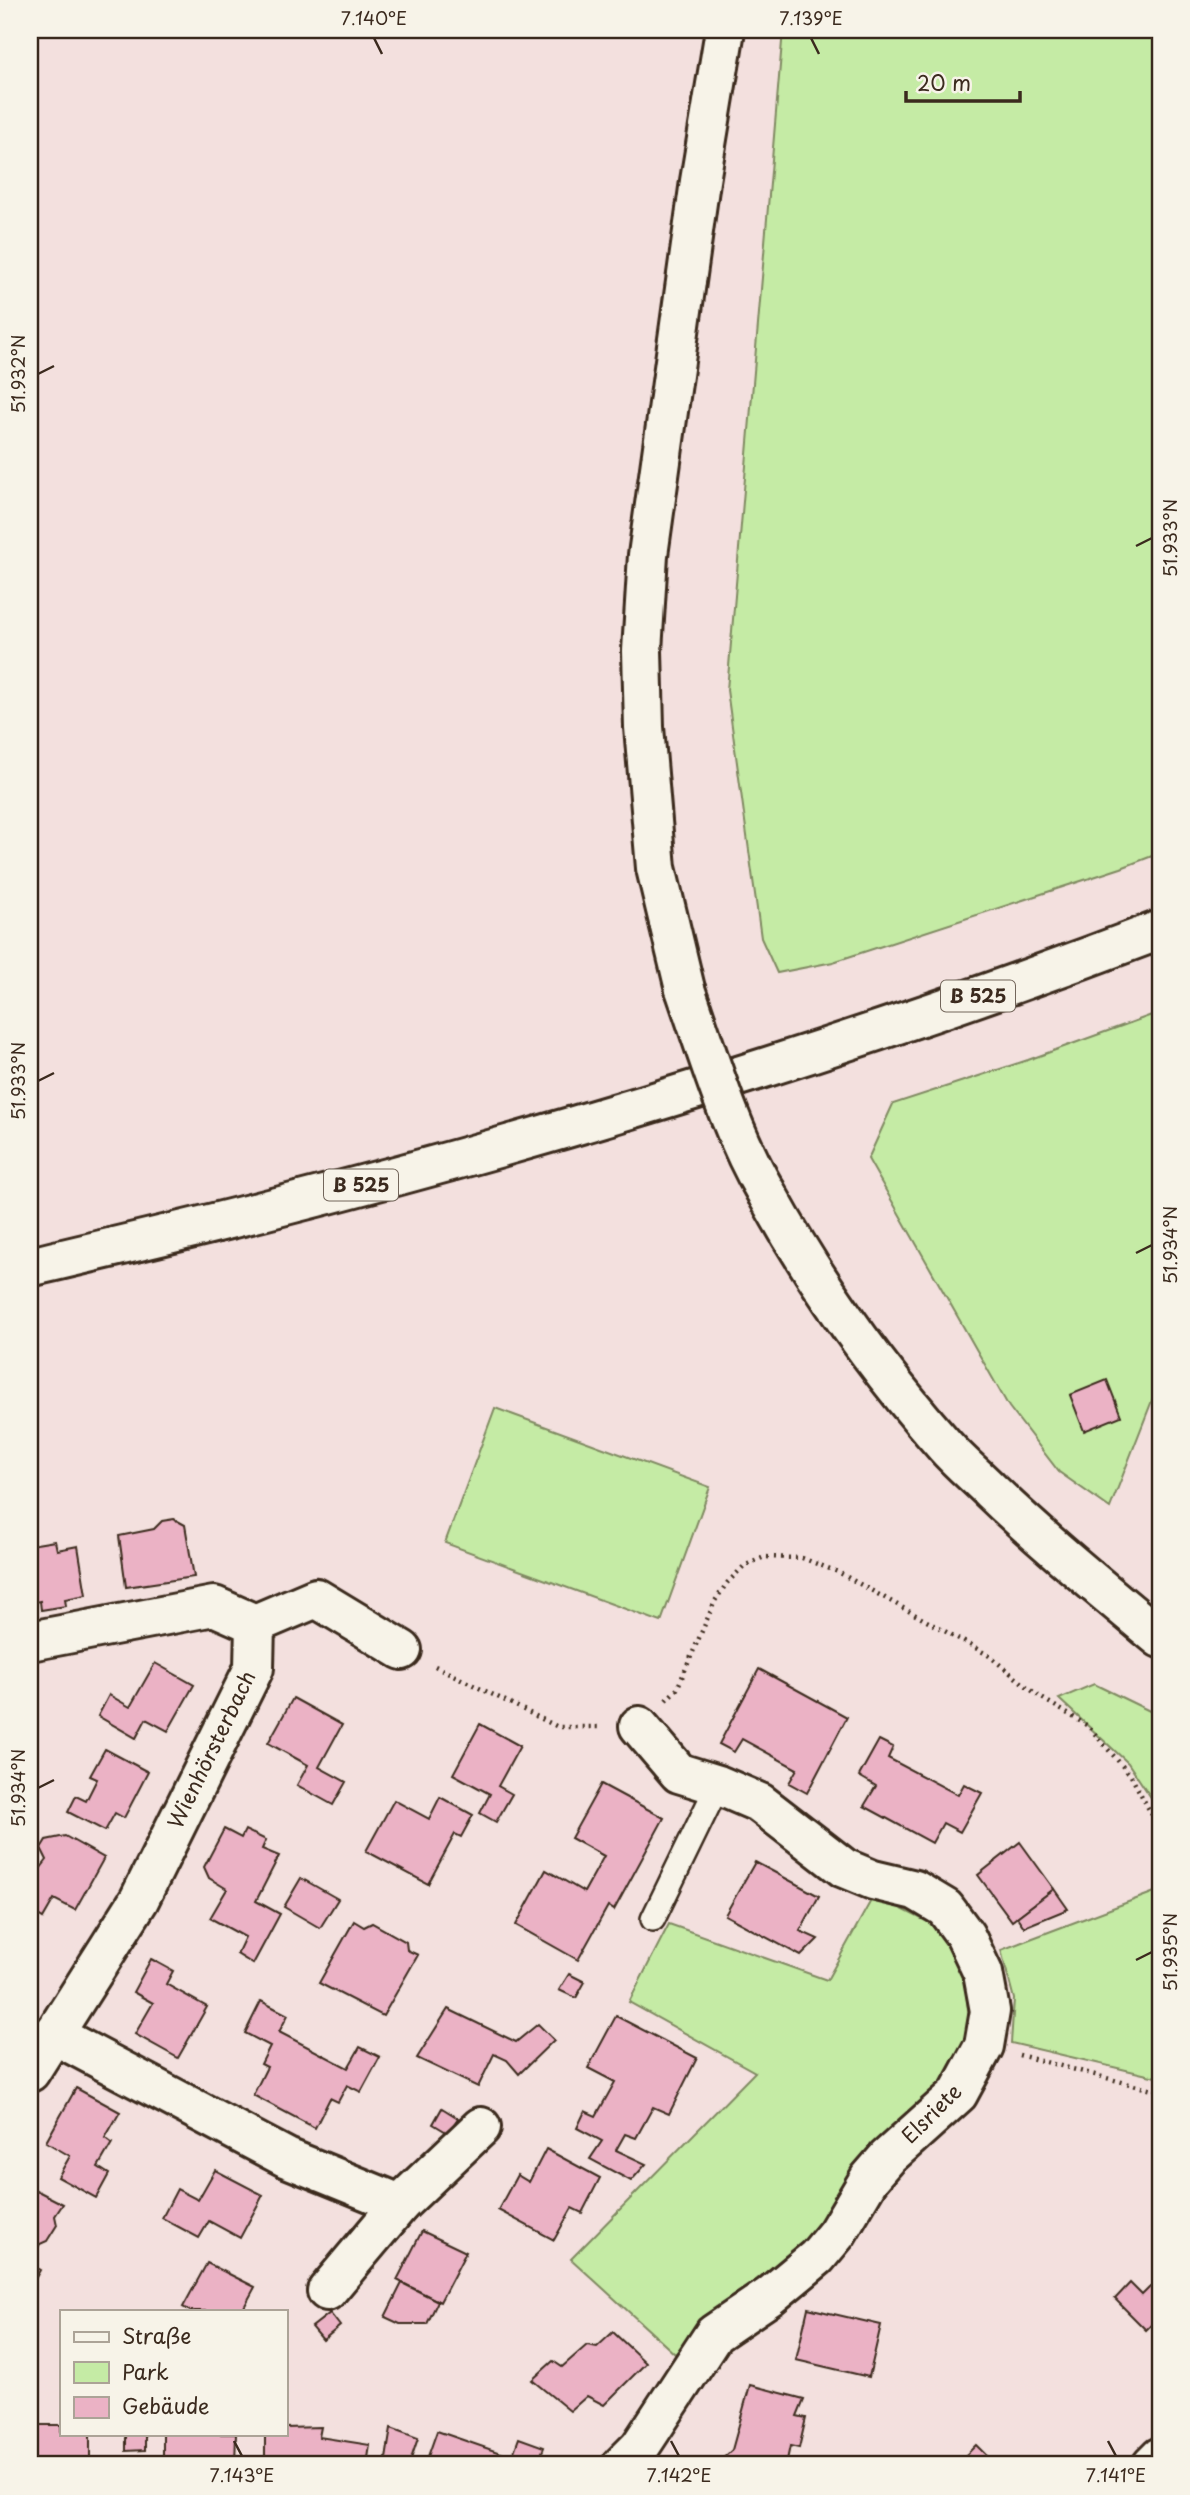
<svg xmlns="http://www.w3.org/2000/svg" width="1190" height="2495" viewBox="0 0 1190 2495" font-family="'Playpen Sans',sans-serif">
	<rect width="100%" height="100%" fill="#f3e0de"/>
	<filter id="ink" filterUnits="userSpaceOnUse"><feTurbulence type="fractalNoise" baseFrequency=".0143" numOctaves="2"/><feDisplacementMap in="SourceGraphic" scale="14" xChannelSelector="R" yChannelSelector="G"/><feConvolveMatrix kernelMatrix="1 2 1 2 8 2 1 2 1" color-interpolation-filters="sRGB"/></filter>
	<g filter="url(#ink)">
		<!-- green -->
		<g fill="#c5eba5" stroke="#808a62" stroke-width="2">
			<path d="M 783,30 L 1160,30 L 1160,853 L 1121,868 L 833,962 L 777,973 L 761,938 L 727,690 Z"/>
			<path d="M 1160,1012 L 1160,1380 L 1110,1508 L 1059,1472 L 1009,1407 L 868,1159 L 893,1104 L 1028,1060 Z"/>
			<path d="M 495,1408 L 710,1487 L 661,1622 L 445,1543 Z"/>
			<path d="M 1094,1684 L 1160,1716 L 1160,1811 L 1128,1763 L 1059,1699 Z"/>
			<path d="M 1160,1890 L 1160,2078 L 1011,2043 L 1014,1999 L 1001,1950 Z"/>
			<path d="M 874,1895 L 930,1923 L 963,1964 L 971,2037 L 948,2078 L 835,2201 L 794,2255 L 719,2310 L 675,2354 L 571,2259 L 755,2072 L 629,2002 L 669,1924 L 827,1980 Z"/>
		</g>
		<!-- building -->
		<g fill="#ebb2c5" stroke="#3b2a1e" stroke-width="2">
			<path d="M 1107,1380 L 1121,1416 L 1084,1431 L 1070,1395 Z"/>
			<path d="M 174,1519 L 185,1525 L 194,1577 L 126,1587 L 119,1536 L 154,1529 L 162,1521 Z"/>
			<path d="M 55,1541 L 57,1550 L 78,1546 L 86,1595 L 65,1599 L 66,1606 L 41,1610 L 40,1601 L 30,1603 L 30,1545 Z"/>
			<path d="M 155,1663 L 194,1685 L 168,1731 L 146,1719 L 136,1738 L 98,1716 L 109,1695 L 130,1707 Z"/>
			<path d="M 759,1669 L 847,1717 L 807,1793 L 789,1783 L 797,1769 L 742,1739 L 734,1752 L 719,1744 Z"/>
			<path d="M 293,1698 L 342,1725 L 319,1767 L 346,1782 L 333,1805 L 297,1785 L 308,1765 L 268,1743 Z"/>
			<path d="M 480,1724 L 520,1746 L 498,1786 L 512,1794 L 496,1822 L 480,1813 L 490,1794 L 453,1774 Z"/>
			<path d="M 879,1740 L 893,1747 L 888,1758 L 958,1795 L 964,1784 L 982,1793 L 960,1832 L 943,1823 L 932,1843 L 864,1806 L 876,1786 L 859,1776 Z"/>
			<path d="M 105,1749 L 148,1772 L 124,1818 L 115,1813 L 105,1831 L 68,1812 L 76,1796 L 86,1801 L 97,1779 L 90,1776 Z"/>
			<path d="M 601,1784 L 664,1818 L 614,1910 L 608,1906 L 578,1960 L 516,1925 L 546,1870 L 584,1892 L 604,1856 L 571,1838 Z"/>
			<path d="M 440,1797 L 473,1815 L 461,1837 L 455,1834 L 428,1884 L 366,1851 L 394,1800 L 429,1819 Z"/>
			<path d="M 224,1829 L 241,1838 L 245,1830 L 266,1840 L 262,1849 L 279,1856 L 256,1901 L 280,1914 L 253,1964 L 237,1954 L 245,1937 L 210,1918 L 227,1889 L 209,1878 L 204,1867 Z"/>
			<path d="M 65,1836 L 104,1858 L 75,1910 L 54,1899 L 43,1918 L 30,1910 L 30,1882 L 47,1860 L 41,1848 L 46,1840 Z"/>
			<path d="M 1020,1842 L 1054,1889 L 1012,1921 L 978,1875 Z"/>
			<path d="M 755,1862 L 819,1896 L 800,1931 L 818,1939 L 801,1956 L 725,1915 Z"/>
			<path d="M 301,1878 L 338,1899 L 320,1928 L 284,1907 Z"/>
			<path d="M 1054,1889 L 1068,1909 L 1024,1927 L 1017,1917 Z"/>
			<path d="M 354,1921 L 364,1927 L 372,1923 L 406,1942 L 407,1950 L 418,1955 L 383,2016 L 319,1983 Z"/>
			<path d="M 151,1959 L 173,1971 L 166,1984 L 207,2007 L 178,2058 L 135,2034 L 153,2003 L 133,1992 Z"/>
			<path d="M 569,1974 L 585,1982 L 576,1998 L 559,1990 Z"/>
			<path d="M 261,2001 L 288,2015 L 279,2032 L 348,2068 L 360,2047 L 380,2057 L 361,2092 L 347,2085 L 338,2102 L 330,2098 L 315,2128 L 253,2095 L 267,2067 L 261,2064 L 270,2046 L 245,2033 Z"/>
			<path d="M 448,2009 L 516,2042 L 538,2024 L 554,2040 L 519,2074 L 507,2060 L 494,2054 L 478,2087 L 417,2058 Z"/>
			<path d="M 616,2016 L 697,2058 L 669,2114 L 653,2107 L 636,2138 L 625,2134 L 616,2150 L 646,2164 L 631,2181 L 590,2159 L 602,2141 L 577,2128 L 585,2111 L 596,2116 L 615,2082 L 588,2068 Z"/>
			<path d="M 76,2088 L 120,2112 L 105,2138 L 112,2143 L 98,2167 L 109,2174 L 96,2198 L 58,2177 L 70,2156 L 46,2142 Z"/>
			<path d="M 442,2108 L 458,2118 L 448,2133 L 433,2124 Z"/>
			<path d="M 546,2149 L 600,2178 L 582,2213 L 572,2208 L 554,2240 L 498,2210 L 517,2175 L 529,2182 Z"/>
			<path d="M 215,2170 L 263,2195 L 240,2238 L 209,2221 L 199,2238 L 162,2218 L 177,2189 L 198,2200 Z"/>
			<path d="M 30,2187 L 63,2204 L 55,2216 L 57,2225 L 47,2241 L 40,2244 L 30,2261 Z"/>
			<path d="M 422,2231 L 466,2252 L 440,2302 L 397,2280 Z"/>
			<path d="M 207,2263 L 255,2287 L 242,2311 L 190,2311 L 183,2307 Z"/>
			<path d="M 30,2264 L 40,2270 L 30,2288 Z"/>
			<path d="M 1160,2277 L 1160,2316 L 1146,2330 L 1115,2299 L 1130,2283 L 1142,2295 Z"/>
			<path d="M 402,2283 L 438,2301 L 427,2324 L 400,2324 L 385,2317 Z"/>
			<path d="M 808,2308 L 881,2325 L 869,2377 L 796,2360 Z"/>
			<path d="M 330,2313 L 340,2326 L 323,2340 L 312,2327 Z"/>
			<path d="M 613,2332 L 646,2363 L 604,2405 L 587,2396 L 570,2411 L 532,2380 L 553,2361 L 562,2367 L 587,2345 L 597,2347 Z"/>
			<path d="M 750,2385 L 804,2399 L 797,2416 L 806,2418 L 799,2448 L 790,2446 L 786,2465 L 716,2465 L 732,2450 Z"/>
			<path d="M 30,2425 L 61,2425 L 61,2434 L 90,2434 L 90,2462 L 30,2465 Z"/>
			<path d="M 321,2427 L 319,2437 L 370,2445 L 367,2465 L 265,2465 L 265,2434 L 285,2434 L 285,2428 Z"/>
			<path d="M 391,2428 L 418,2438 L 409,2465 L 385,2465 Z"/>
			<path d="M 437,2431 L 512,2457 L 519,2438 L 544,2447 L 537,2465 L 425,2465 Z"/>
			<path d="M 126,2434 L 145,2434 L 145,2450 L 126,2451 Z"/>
			<path d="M 163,2434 L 236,2434 L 235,2465 L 163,2465 Z"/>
			<path d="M 976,2445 L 996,2465 L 966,2465 L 961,2460 Z"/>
		</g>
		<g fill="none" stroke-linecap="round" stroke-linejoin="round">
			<defs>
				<path id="service" d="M 653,1919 L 718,1785"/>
				<g id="minor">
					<path d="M 685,989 L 656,868 L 644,727 L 642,651 L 648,555 L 700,181 L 725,30"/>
					<path d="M 767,1194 C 817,1285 877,1369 945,1446 C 959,1462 976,1476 991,1491 C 1045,1543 1103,1590 1160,1638"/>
					<path d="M 255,1624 L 316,1598 L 402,1650"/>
					<path d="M 30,1641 L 214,1606 L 255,1624"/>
					<path d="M 53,2034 L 287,2158 L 400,2204 L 481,2127"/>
					<path d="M 30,2072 L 139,1900 L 254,1668 L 255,1624"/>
					<path d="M 327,2291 L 400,2204"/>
					<path d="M 622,2465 L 640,2447 L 714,2334 L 770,2296 L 817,2257 L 837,2233 L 869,2179 L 888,2157 L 958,2094 L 984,2046 L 990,2011 L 983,1973 L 965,1935 L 945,1908 L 915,1890 L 873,1880 L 844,1868 L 760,1803 L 718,1785 L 679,1773 L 639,1726"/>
					<path d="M 1152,2465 L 1160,2457"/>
				</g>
				<path id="primary" d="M 30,1267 C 109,1248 188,1230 266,1210 C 569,1133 868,1041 1160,930"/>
			</defs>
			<!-- service casing -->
			<use href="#service" stroke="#3b2a1e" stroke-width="28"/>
			<!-- minor casing -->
			<use href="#minor" stroke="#3b2a1e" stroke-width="44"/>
			<!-- primary casing -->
			<use href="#primary" stroke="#3b2a1e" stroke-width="44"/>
			<!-- path -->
			<g stroke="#3b2a1e" stroke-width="4.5" stroke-dasharray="2 5" stroke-linecap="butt">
				<path d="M 435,1666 L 558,1727 L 601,1727"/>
				<path d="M 666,1700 L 677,1689 L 715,1601 L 727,1583 L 744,1566 L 764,1557 L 802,1558 L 838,1572 L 988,1655 L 1040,1697 L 1088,1726 L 1131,1776 L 1160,1830"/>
				<path d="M 1019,2055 L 1160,2092"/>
			</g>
			<!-- service -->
			<use href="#service" stroke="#f7f3e8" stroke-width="23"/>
			<!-- minor -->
			<use href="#minor" stroke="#f7f3e8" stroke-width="38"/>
			<!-- primary -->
			<use href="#primary" stroke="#f7f3e8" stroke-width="38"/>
			<defs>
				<path id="minor-bridge" d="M 685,989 C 709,1058 730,1131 767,1194"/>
			</defs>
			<!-- minor-bridge casing -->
			<use href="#minor-bridge" stroke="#3b2a1e" stroke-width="44" stroke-linecap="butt"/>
			<!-- minor-bridge -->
			<use href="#minor-bridge" stroke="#f7f3e8" stroke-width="38"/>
		</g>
	</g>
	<!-- ticks -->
	<path fill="none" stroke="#3b2a1e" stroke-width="2.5" d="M 374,38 L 382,54M 811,38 L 819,54M 38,374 L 54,366M 1136,546 L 1152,538M 38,1081 L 54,1073M 1136,1253 L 1152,1245M 38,1788 L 54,1780M 1136,1960 L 1152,1952M 234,2441 L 242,2456M 671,2441 L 679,2456M 1108,2441 L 1116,2456"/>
	<g text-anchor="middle" stroke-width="6" stroke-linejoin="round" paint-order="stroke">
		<!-- shield labels -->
		<g fill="#f7f3e8" stroke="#73665b" stroke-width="2">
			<rect x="941" y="980.5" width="74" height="31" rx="5"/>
			<rect x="324" y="1169.5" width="74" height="31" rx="5"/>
		</g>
		<g font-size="19" font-weight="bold" fill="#3b2a1e">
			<text x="978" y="1003">B 525</text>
			<text x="361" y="1192">B 525</text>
		</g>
		<!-- street labels -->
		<g font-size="21" fill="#3b2a1e" stroke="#f7f3e8">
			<text transform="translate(212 1750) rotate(-64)" y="7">Wienhörsterbach</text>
			<text transform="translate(932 2114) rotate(-45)" y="7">Elsriete</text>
		</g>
	</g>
	<!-- margin -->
	<rect width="1190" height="2495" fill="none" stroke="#f7f3e8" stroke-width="77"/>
	<!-- legend -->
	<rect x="60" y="2310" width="228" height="126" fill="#f7f3e8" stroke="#aca397" stroke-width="2"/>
	<rect x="74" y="2332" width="35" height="10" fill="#f7f3e8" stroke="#aca397" stroke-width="2"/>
	<text x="122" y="2344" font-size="21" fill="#3b2a1e">Straße</text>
	<rect x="74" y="2362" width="35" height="21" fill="#c5eba5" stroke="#aca397" stroke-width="2"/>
	<text x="122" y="2380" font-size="21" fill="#3b2a1e">Park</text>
	<rect x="74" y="2397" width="35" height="21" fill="#ebb2c5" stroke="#aca397" stroke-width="2"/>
	<text x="122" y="2414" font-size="21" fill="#3b2a1e">Gebäude</text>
	<!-- scale -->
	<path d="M906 91v10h114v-10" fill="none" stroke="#3b2a1e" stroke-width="3.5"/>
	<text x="917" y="91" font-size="21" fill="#3b2a1e" stroke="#f7f3e8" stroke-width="5" paint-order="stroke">20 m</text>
	<rect x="38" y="38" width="1114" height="2418" fill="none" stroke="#3b2a1e" stroke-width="2.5"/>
	<g font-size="18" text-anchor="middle" fill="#3b2a1e">
		<text x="374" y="25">7.140°E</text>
		<text x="811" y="25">7.139°E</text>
		<text transform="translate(19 374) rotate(-90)" y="6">51.932°N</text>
		<text transform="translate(1171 538) rotate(-90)" y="6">51.933°N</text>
		<text transform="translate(19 1081) rotate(-90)" y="6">51.933°N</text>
		<text transform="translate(1171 1245) rotate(-90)" y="6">51.934°N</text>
		<text transform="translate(19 1788) rotate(-90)" y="6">51.934°N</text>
		<text transform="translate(1171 1952) rotate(-90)" y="6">51.935°N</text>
		<text x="242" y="2482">7.143°E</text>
		<text x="679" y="2482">7.142°E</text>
		<text x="1116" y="2482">7.141°E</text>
	</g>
</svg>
